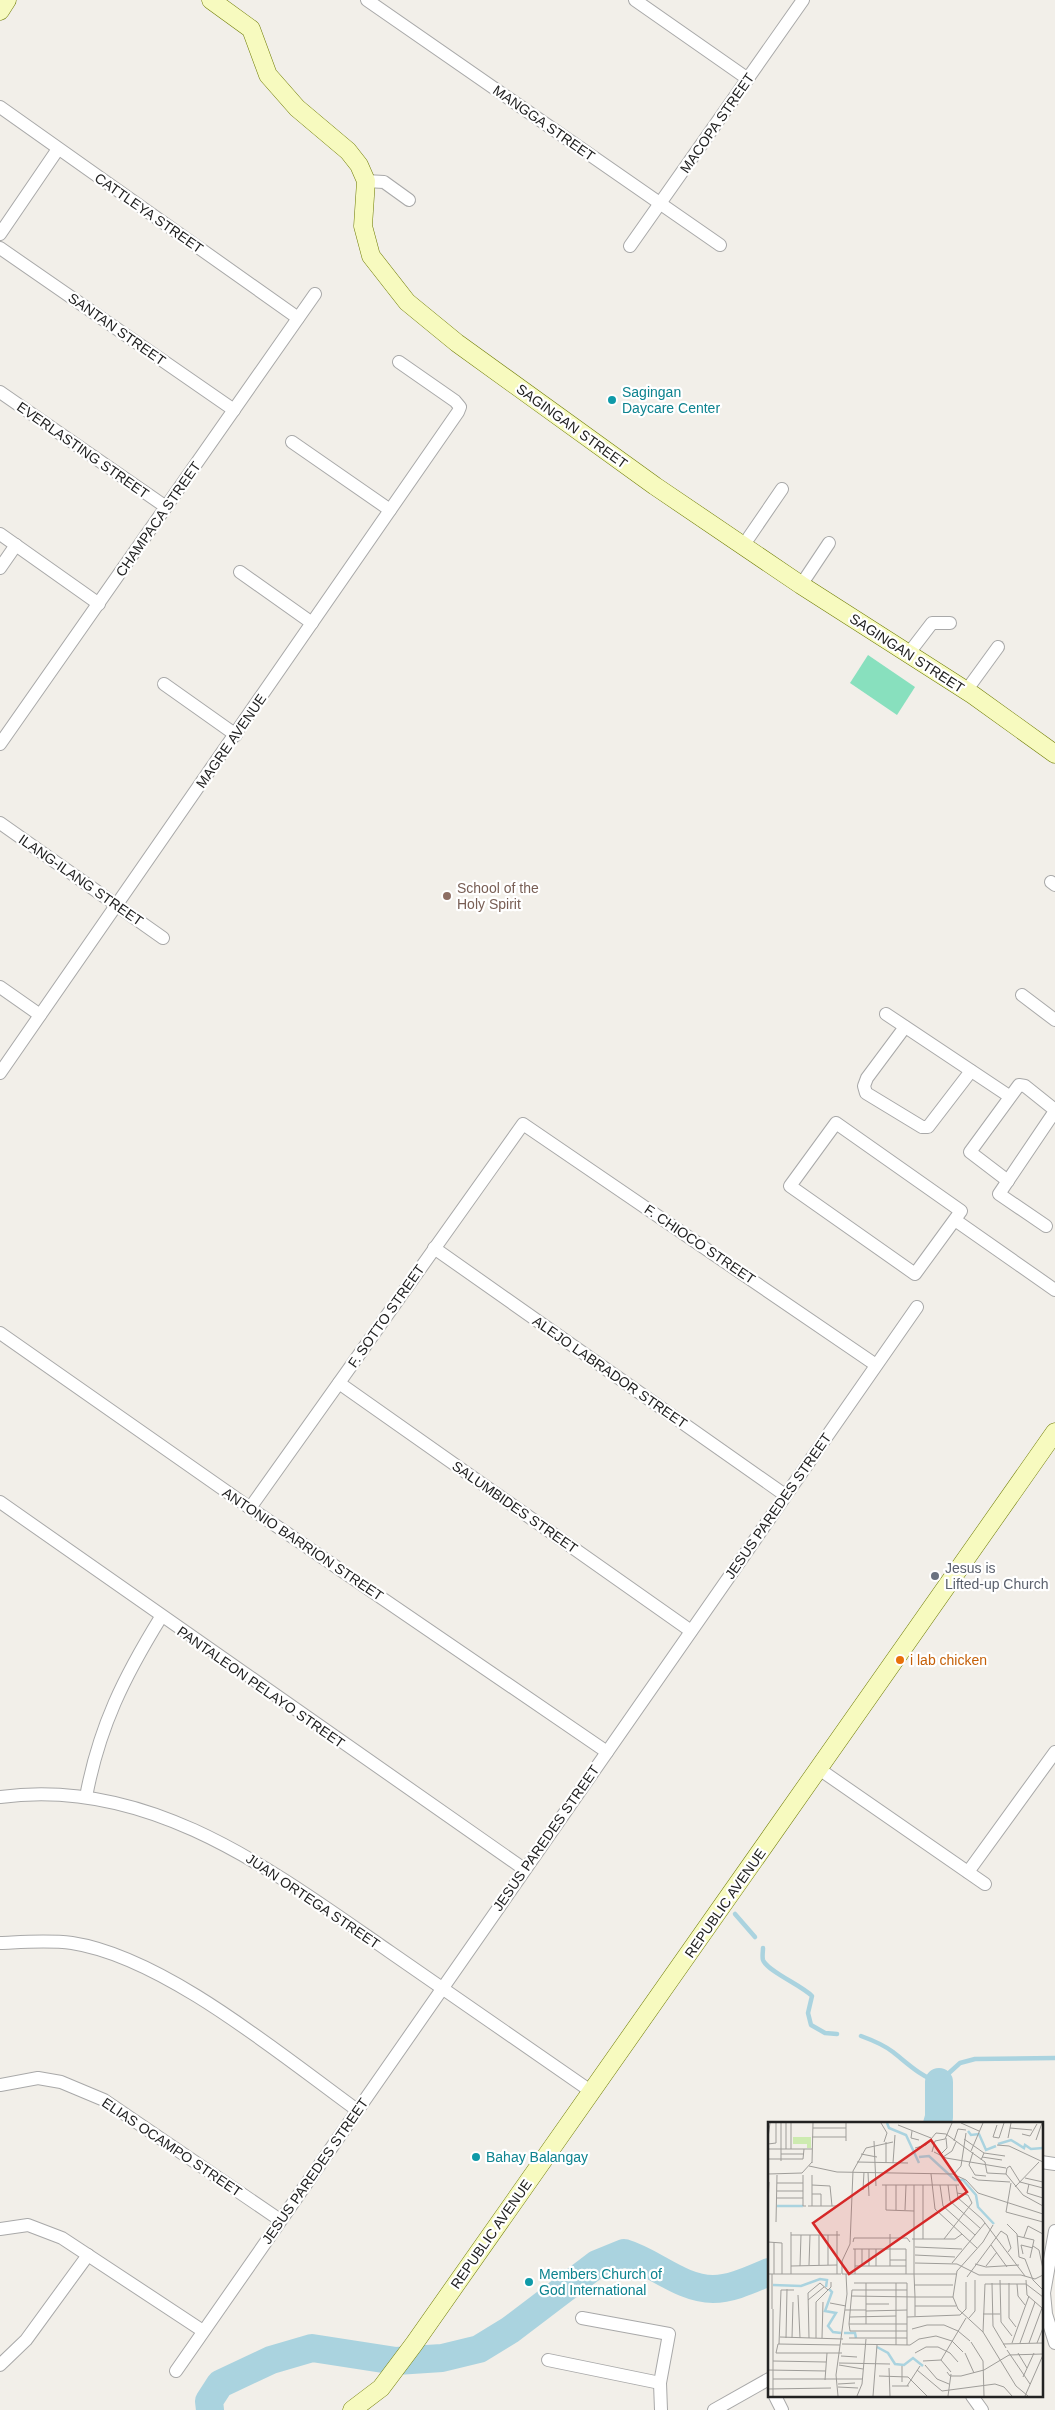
<svg xmlns="http://www.w3.org/2000/svg" width="1055" height="2410" viewBox="0 0 1055 2410" font-family="Arial,sans-serif">
	<rect width="100%" height="100%" fill="#f2efe9"/>
	<!-- pitch -->
	<path fill="#88e0be" d="M 868,655 L 915,687 L 897,715 L 850,683 Z"/>
	<g fill="none" stroke-linecap="round" stroke-linejoin="round">
		<!-- stream -->
		<g stroke="#aad3df" stroke-width="4.5">
			<path d="M 735,1914 L 755,1937"/>
			<path d="M 763,1948 C 763,1951 762,1957 763,1960 C 767,1971 801,1985 812,1996 L 808,2013 L 811,2025 L 825,2033 L 837,2034"/>
			<path d="M 861,2036 C 872,2040 884,2045 893,2052 C 907,2063 921,2077 939,2082 L 960,2063 L 975,2059 L 1055,2058"/>
		</g>
		<!-- river -->
		<g stroke="#aad3df" stroke-width="28">
			<path d="M 937,2124 L 939,2117 L 939,2082"/>
			<path d="M 210,2410 L 209,2401 L 220,2384 L 271,2360 L 312,2348 L 396,2361 L 442,2358 L 479,2349 L 510,2330 L 597,2264 L 624,2253 C 654,2262 681,2289 713,2289 C 732,2289 752,2279 769,2272"/>
		</g>
		<defs>
			<g id="street">
				<path d="M 367,0 L 720,245"/>
				<path d="M 635,0 L 748,79"/>
				<path d="M 0,107 L 298,318"/>
				<path d="M 366,181 L 384,182 L 409,200"/>
				<path d="M 0,234 L 58,149"/>
				<path d="M 630,246 L 803,0"/>
				<path d="M 0,248 L 234,410"/>
				<path d="M 0,392 L 166,507"/>
				<path d="M 292,442 L 390,510"/>
				<path d="M 0,534 L 99,604"/>
				<path d="M 743,546 L 782,489"/>
				<path d="M 0,568 L 16,545"/>
				<path d="M 240,572 L 312,623"/>
				<path d="M 801,585 L 829,543"/>
				<path d="M 909,653 L 932,623 L 950,623"/>
				<path d="M 164,684 L 236,735"/>
				<path d="M 966,691 L 998,647"/>
				<path d="M 0,744 L 315,294"/>
				<path d="M 0,823 L 163,938"/>
				<path d="M 1051,882 L 1055,885"/>
				<path d="M 0,987 L 40,1015"/>
				<path d="M 1022,995 L 1055,1020"/>
				<path d="M 886,1014 L 1009,1096"/>
				<path d="M 905,1027 L 867,1078 L 864,1086 L 866,1093 L 922,1127 L 928,1127 L 971,1071"/>
				<path d="M 0,1073 L 458,412 L 460,407 L 455,401 L 399,362"/>
				<path d="M 836,1123 L 961,1211 L 915,1274 L 790,1186 Z"/>
				<path d="M 1008,1181 L 970,1152 L 1019,1085 L 1025,1086 L 1055,1110"/>
				<path d="M 955,1220 L 1055,1290"/>
				<path d="M 1046,1226 L 999,1194 L 1055,1111"/>
				<path d="M 434,1248 L 785,1495"/>
				<path d="M 0,1333 L 250,1508 L 607,1752"/>
				<path d="M 339,1383 L 691,1631"/>
				<path d="M 0,1502 L 524,1869"/>
				<path d="M 250,1508 L 523,1124 L 876,1365"/>
				<path d="M 819,1769 L 985,1884"/>
				<path d="M 0,1797 C 150,1776 274,1872 390,1952 C 457,1999 525,2045 592,2092"/>
				<path d="M 86,1797 C 99,1727 124,1677 161,1617"/>
				<path d="M 968,1872 L 1055,1752"/>
				<path d="M 0,1943 C 24,1942 48,1940 72,1943 C 164,1957 281,2055 357,2110"/>
				<path d="M 0,2085 L 38,2078 L 61,2082 L 104,2100 L 280,2220"/>
				<path d="M 1041,2162 L 1055,2164"/>
				<path d="M 0,2229 L 28,2225 L 62,2238 L 203,2331"/>
				<path d="M 1055,2231 L 1044,2293 L 1046,2314 L 1055,2343"/>
				<path d="M 582,2318 L 669,2334 L 660,2383 L 661,2410"/>
				<path d="M 548,2360 L 660,2383"/>
				<path d="M 0,2365 L 26,2340 L 88,2255"/>
				<path d="M 176,2371 L 917,1307"/>
				<path d="M 775,2396 L 782,2410"/>
				<path d="M 972,2396 L 982,2410"/>
				<path d="M 714,2410 L 769,2379"/>
			</g>
			<g id="secondary">
				<path d="M 211,0 L 251,29 L 268,75 L 297,108 L 348,151 L 359,165 L 366,181 L 363,226 L 371,256 L 407,302 L 457,343 L 655,486 L 801,585 L 973,695 L 1055,754"/>
				<path d="M 0,11 L 7,0"/>
				<path d="M 352,2410 L 381,2388 L 414,2344 L 1055,1432"/>
			</g>
		</defs>
		<!-- street casing -->
		<use href="#street" stroke="#a9a9a9" stroke-width="14"/>
		<!-- secondary casing -->
		<use href="#secondary" stroke="#707d05" stroke-width="19"/>
		<!-- street -->
		<use href="#street" stroke="#fff" stroke-width="12"/>
		<!-- secondary -->
		<use href="#secondary" stroke="#f7fabf" stroke-width="18"/>
	</g>
	<!-- markers -->
	<g fill="#0f9aa8" stroke="#fff" stroke-width="2">
		<circle cx="612" cy="400" r="5"/>
		<circle cx="476" cy="2157" r="5"/>
		<circle cx="529" cy="2282" r="5"/>
	</g>
	<circle fill="#8d6e63" stroke="#fff" stroke-width="2" cx="447" cy="896" r="5"/>
	<circle fill="#6b7280" stroke="#fff" stroke-width="2" cx="935" cy="1576" r="5"/>
	<circle fill="#e8710a" stroke="#fff" stroke-width="2" cx="900" cy="1660" r="5"/>
	<g text-anchor="middle" stroke-width="4.5" stroke-linejoin="round" paint-order="stroke">
		<!-- street labels -->
		<g font-size="14" fill="#222" stroke="#fff">
			<text transform="translate(544 123) rotate(35)" y="5">MANGGA STREET</text>
			<text transform="translate(717 123) rotate(-55)" y="5">MACOPA STREET</text>
			<text transform="translate(149 213) rotate(35)" y="5">CATTLEYA STREET</text>
			<text transform="translate(117 329) rotate(35)" y="5">SANTAN STREET</text>
			<text transform="translate(572 426) rotate(36)" y="5">SAGINGAN STREET</text>
			<text transform="translate(83 450) rotate(35)" y="5">EVERLASTING STREET</text>
			<text transform="translate(158 519) rotate(-55)" y="5">CHAMPACA STREET</text>
			<text transform="translate(907 653) rotate(33)" y="5">SAGINGAN STREET</text>
			<text transform="translate(231 741) rotate(-55)" y="5">MAGRE AVENUE</text>
			<text transform="translate(81 880) rotate(35)" y="5">ILANG-ILANG STREET</text>
			<text transform="translate(700 1244) rotate(34)" y="5">F. CHIOCO STREET</text>
			<text transform="translate(386 1316) rotate(-55)" y="5">F. SOTTO STREET</text>
			<text transform="translate(610 1372) rotate(35)" y="5">ALEJO LABRADOR STREET</text>
			<text transform="translate(778 1506) rotate(-55)" y="5">JESUS PAREDES STREET</text>
			<text transform="translate(515 1507) rotate(35)" y="5">SALUMBIDES STREET</text>
			<text transform="translate(303 1544) rotate(34)" y="5">ANTONIO BARRION STREET</text>
			<text transform="translate(261 1687) rotate(35)" y="5">PANTALEON PELAYO STREET</text>
			<text transform="translate(546 1838) rotate(-55)" y="5">JESUS PAREDES STREET</text>
			<text transform="translate(313 1901) rotate(34)" y="5">JUAN ORTEGA STREET</text>
			<text transform="translate(725 1903) rotate(-55)" y="5">REPUBLIC AVENUE</text>
			<text transform="translate(172 2147) rotate(34)" y="5">ELIAS OCAMPO STREET</text>
			<text transform="translate(315 2171) rotate(-55)" y="5">JESUS PAREDES STREET</text>
			<text transform="translate(491 2234) rotate(-55)" y="5">REPUBLIC AVENUE</text>
		</g>
		<!-- culture labels -->
		<g font-size="14" fill="#0d838f" stroke="#fff" text-anchor="start">
			<text x="622" y="397">Sagingan<tspan x="622" dy="16">Daycare Center</tspan></text>
			<text x="486" y="2162">Bahay Balangay</text>
			<text x="539" y="2279">Members Church of<tspan x="539" dy="16">God International</tspan></text>
		</g>
		<!-- education labels -->
		<g font-size="14" fill="#785e54" stroke="#fff" text-anchor="start">
			<text x="457" y="893">School of the<tspan x="457" dy="16">Holy Spirit</tspan></text>
		</g>
		<!-- worship labels -->
		<g font-size="14" fill="#5b616d" stroke="#fff" text-anchor="start">
			<text x="945" y="1573">Jesus is<tspan x="945" dy="16">Lifted-up Church</tspan></text>
		</g>
		<!-- food labels -->
		<g font-size="14" fill="#c56008" stroke="#fff" text-anchor="start">
			<text x="910" y="1665">i lab chicken</text>
		</g>
	</g>
	<!-- overview -->
	<g transform="translate(768 2122)">
		<rect width="275" height="275" fill="#f2efe9"/>
		<path d="M 25,15 L 43,15 L 43,26 L 39,26 L 39,22 L 25,22 Z" fill="#cdebb0"/>
		<path fill="none" stroke="#aad3df" stroke-width="2.5" d="M 119,1 L 121,6 L 138,13 L 151,41M 200,9 L 203,13 L 211,12 L 218,28 L 228,24M 230,22 L 243,18 L 256,26 L 257,23 L 263,27 L 275,26M 151,35 L 161,34 L 187,58 L 195,58 L 208,73 L 210,85 L 226,102M 9,84 L 35,84M 5,163 L 33,164 L 52,157 L 59,158 L 58,165M 61,167 L 64,170 L 57,189 L 68,191 L 60,204 L 65,210 L 73,211M 76,211 L 87,211 L 88,216M 109,225 L 120,231 L 127,242 L 136,243 L 145,236 L 155,244"/>
		<path fill="none" stroke="#9f9d99" stroke-width="1" d="M 78,1 L 78,19M 113,1 L 119,11 L 116,20M 193,1 L 211,9M 130,3 L 163,16M 229,3 L 225,15 L 231,16M 45,6 L 78,6M 242,6 L 264,8M 144,9 L 143,16 L 151,18M 254,12 L 262,14 L 269,2M 44,15 L 78,15M 0,16 L 2,1M 231,16 L 236,1M 240,16 L 243,1M 196,17 L 216,31M 268,18 L 274,1M 106,19 L 108,64M 186,19 L 190,7 L 198,8M 118,20 L 118,41M 0,22 L 8,21 L 8,1M 229,23 L 241,24 L 275,40M 147,26 L 158,23 L 168,11 L 178,12 L 217,40 L 219,51 L 238,52M 0,27 L 44,27M 18,27 L 18,1M 23,27 L 23,1M 203,29 L 215,1M 164,30 L 167,19 L 177,17 L 184,1M 166,30 L 178,36 L 238,46M 205,30 L 201,43 L 207,53 L 218,54M 13,32 L 36,32M 93,32 L 109,35M 172,33 L 179,26 L 178,16M 175,35 L 184,29 L 188,20M 214,35 L 234,38M 0,37 L 35,37 L 36,27M 213,38 L 216,31 L 237,34M 13,39 L 13,1M 89,40 L 140,41M 44,41 L 45,1M 125,41 L 127,13M 41,44 L 69,50 L 185,52 L 198,58 L 210,71 L 275,92M 85,49 L 98,26 L 125,20M 85,49 L 82,122 L 74,139 L 74,152 L 146,152 L 147,175 L 185,175 L 190,187 L 215,210 L 248,264 L 260,274M 100,50 L 101,74M 0,52 L 34,51 L 44,40M 163,52 L 167,87 L 209,126M 186,52 L 193,44 L 198,11M 238,52 L 239,46 L 242,44 L 252,60 L 275,66M 238,52 L 255,73 L 275,84M 35,53 L 35,84 L 38,84M 204,55 L 210,58 L 242,60M 257,56 L 275,60M 9,61 L 35,61M 243,61 L 238,90 L 275,100M 261,62 L 259,71 L 275,76M 44,63 L 62,64 L 64,84M 114,63 L 191,63M 118,63 L 118,88 L 146,89M 146,63 L 146,152 L 188,152M 172,63 L 175,84 L 207,113M 180,63 L 182,79 L 213,107M 188,63 L 190,76 L 214,97 L 257,154M 247,65 L 271,40M 95,68 L 96,50M 9,69 L 35,69M 44,72 L 53,72 L 53,84M 9,76 L 35,76M 0,84 L 1,60M 40,84 L 68,84M 44,84 L 44,53M 128,88 L 128,63M 137,88 L 138,63M 0,93 L 0,120M 8,100 L 9,53M 239,102 L 249,112 L 251,135 L 257,137 L 265,158 L 275,168M 69,109 L 69,152M 23,110 L 23,152M 23,113 L 72,113M 51,113 L 51,143M 60,113 L 60,143M 249,114 L 266,118 L 262,136M 256,115 L 260,104 L 275,112M 144,117 L 187,117 L 194,112M 155,117 L 155,63M 176,117 L 204,81 L 200,73 L 189,71M 0,120 L 14,121 L 14,152M 85,120 L 86,116 L 139,116 L 142,120M 223,123 L 239,145M 265,124 L 271,128 L 275,147M 147,125 L 194,127M 85,127 L 138,127 L 138,152M 94,127 L 94,144M 101,127 L 101,144M 255,132 L 253,123 L 265,126M 147,133 L 187,135M 122,138 L 138,138M 147,141 L 189,142 L 211,153 L 253,153 L 267,157 L 275,153M 184,141 L 217,101M 207,142 L 218,145 L 251,143M 41,143 L 42,113M 23,144 L 69,143M 32,144 L 33,113M 87,144 L 138,144M 108,144 L 108,127M 122,144 L 122,112M 218,144 L 229,130M 0,152 L 73,152M 4,152 L 4,187M 6,152 L 6,120M 87,152 L 87,127M 199,155 L 233,109 L 239,113 L 243,126 L 240,130M 232,158 L 233,200 L 244,214M 258,158 L 259,173 L 274,186M 86,161 L 139,161 L 139,223M 98,161 L 98,202M 224,161 L 225,204 L 238,226M 241,161 L 241,196 L 248,205M 249,162 L 250,174 L 257,183M 147,163 L 185,163M 30,173 L 32,216M 83,174 L 147,175 L 147,194M 185,175 L 189,149 L 215,120 L 225,103M 40,178 L 56,165M 62,181 L 78,184M 98,182 L 121,182M 147,184 L 188,184M 77,188 L 98,188M 98,189 L 139,188M 215,192 L 232,192M 82,195 L 128,194M 139,195 L 192,193 L 198,187 L 198,160M 201,196 L 207,189 L 207,158M 81,202 L 139,202M 0,205 L 0,224M 144,207 L 159,203 L 176,203 L 190,209 L 202,219M 139,209 L 82,209 L 81,202 L 84,168 L 139,168M 215,210 L 217,162 L 258,162 L 275,175M 12,215 L 75,217M 18,216 L 19,167M 24,216 L 25,180M 41,216 L 40,171 L 52,161 L 60,168M 48,216 L 48,180 L 63,165 L 63,160M 54,216 L 55,180M 81,216 L 139,216M 203,220 L 215,239 L 216,274M 244,221 L 261,174M 252,221 L 267,180M 261,221 L 274,186M 269,221 L 275,206M 11,222 L 13,168 L 26,168M 74,222 L 142,223 L 151,217 L 168,214 L 184,219 L 195,230M 235,222 L 275,221M 128,223 L 128,161M 239,228 L 262,262M 8,231 L 10,222 L 72,223M 8,231 L 74,231M 147,231 L 158,225 L 170,225 L 182,231 L 190,240M 197,231 L 206,251M 250,231 L 259,246M 73,234 L 89,235M 173,238 L 198,196M 5,239 L 58,240M 155,239 L 173,238 L 183,250M 71,241 L 122,242M 71,243 L 95,247M 157,243 L 169,257 L 181,262M 121,246 L 122,274M 0,248 L 58,249M 149,248 L 174,269 L 227,262 L 236,265 L 244,274M 179,250 L 182,254 L 193,254 L 216,248 L 241,233 L 275,232M 111,254 L 140,255 L 159,274M 255,255 L 266,231M 5,257 L 94,257M 57,258 L 59,231M 134,260 L 134,244M 70,262 L 87,261M 124,264 L 141,264M 139,264 L 152,244M 70,265 L 90,266M 0,267 L 63,266M 5,274 L 5,187M 70,274 L 68,253 L 79,172 L 78,152M 89,274 L 94,262 L 98,217M 105,274 L 109,223M 180,274 L 183,252M 257,274 L 275,233"/>
		<path fill="#d62828" fill-opacity="0.15" stroke="#d62828" stroke-width="2.5" d="M 163,18 L 199,70 L 81,152 L 45,101 Z"/>
		<rect width="275" height="275" fill="none" stroke="#222" stroke-width="2.5"/>
	</g>
</svg>
